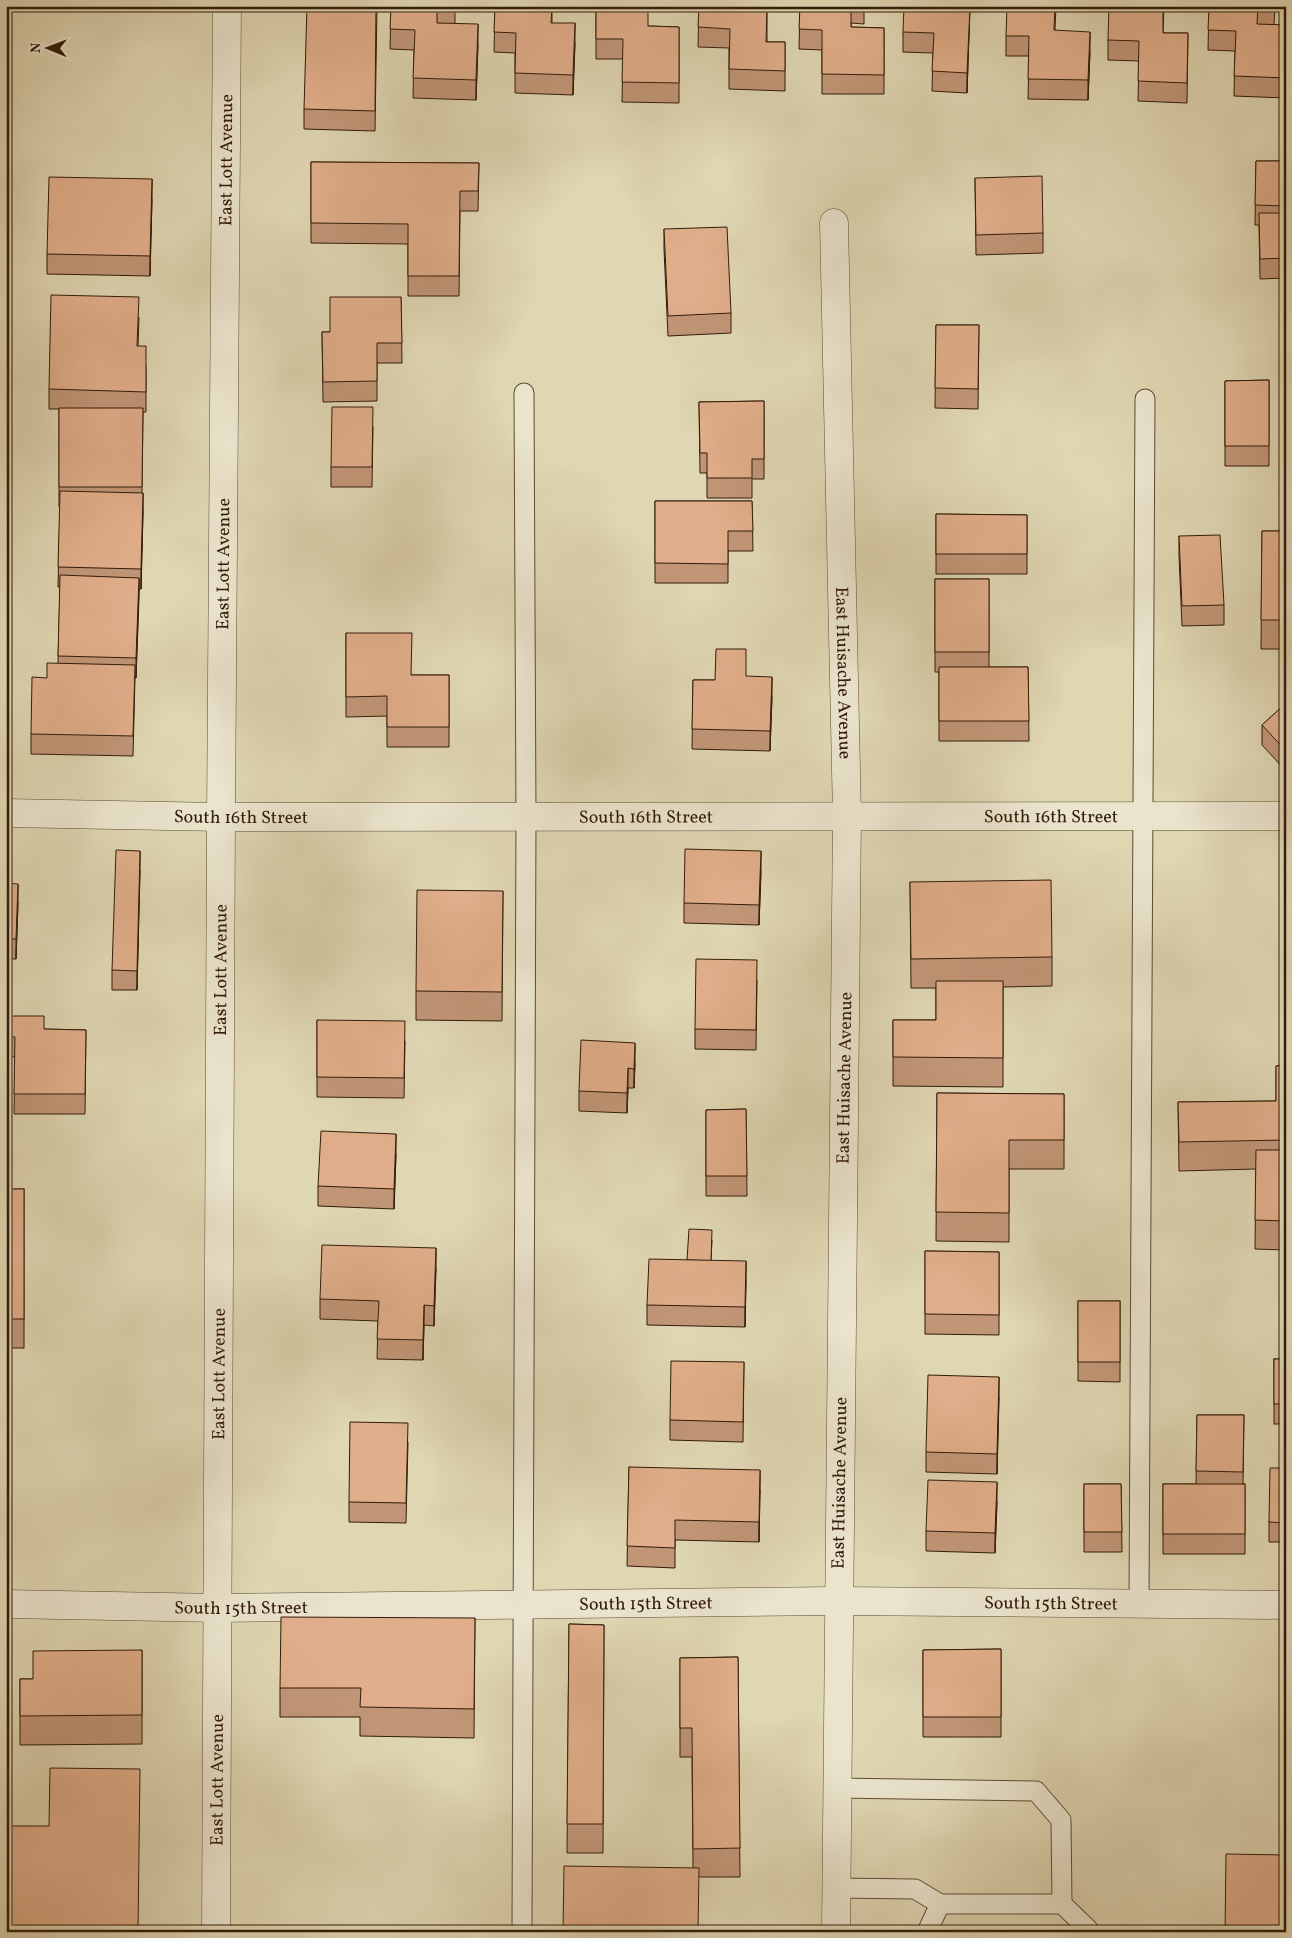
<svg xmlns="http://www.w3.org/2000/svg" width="1292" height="1938" viewBox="0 0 1292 1938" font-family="Vollkorn,serif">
	<rect width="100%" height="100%" fill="#dfd6b2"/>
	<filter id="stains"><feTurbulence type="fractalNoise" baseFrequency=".004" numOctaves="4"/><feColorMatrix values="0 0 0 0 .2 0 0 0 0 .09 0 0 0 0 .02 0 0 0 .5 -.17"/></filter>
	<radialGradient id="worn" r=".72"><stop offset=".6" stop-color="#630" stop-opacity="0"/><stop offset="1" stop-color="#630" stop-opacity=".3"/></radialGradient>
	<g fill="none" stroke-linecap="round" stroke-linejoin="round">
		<defs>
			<g id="service">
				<path d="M 1139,1604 L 1145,399"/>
				<path d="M 837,1788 L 1036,1791 L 1061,1820 L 1062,1904"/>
				<path d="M 836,1888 L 915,1889 L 940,1904"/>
				<path d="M 522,1932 L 526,817 L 524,393"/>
				<path d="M 927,1932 L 940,1904 L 1062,1904 L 1088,1929 L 1088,1932"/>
			</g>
			<g id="minor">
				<path id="s1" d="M 834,223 L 847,816 L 836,1932"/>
				<path id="s2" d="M 6,813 L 221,817 L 1286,816"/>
				<path id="s3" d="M 6,1604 L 219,1608 L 838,1601 L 1286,1605"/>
				<path id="s4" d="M 216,1932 L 221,817 L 227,6"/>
			</g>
		</defs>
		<!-- service casing -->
		<use href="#service" stroke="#5e4a33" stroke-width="21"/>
		<!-- minor casing -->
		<use href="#minor" stroke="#5e4a33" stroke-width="29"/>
		<!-- service -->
		<use href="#service" stroke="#eae4cd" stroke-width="19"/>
		<!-- minor -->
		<use href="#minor" stroke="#eae4cd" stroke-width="28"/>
	</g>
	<!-- wall -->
	<g fill="#c19677" stroke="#331b09">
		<path d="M 377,6 L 375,131 L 304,129 L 304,109 Z"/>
		<path d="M 391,6 L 455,6 L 455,23 L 478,44 L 476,100 L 413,98 L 414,50 L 390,49 Z"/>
		<path d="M 495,6 L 552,6 L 552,23 L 575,43 L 573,95 L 515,93 L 515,53 L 494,52 Z"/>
		<path d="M 596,6 L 648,26 L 679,27 L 679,103 L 622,102 L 623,59 L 596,59 Z"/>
		<path d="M 699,6 L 767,6 L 767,42 L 785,42 L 785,91 L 729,89 L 729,48 L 698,47 Z"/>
		<path d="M 800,6 L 864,6 L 864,24 L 851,23 L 851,27 L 884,28 L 884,94 L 822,94 L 822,50 L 799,49 Z"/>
		<path d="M 970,6 L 967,93 L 932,91 L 933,53 L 903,52 L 903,32 Z"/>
		<path d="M 1056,6 L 1055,30 L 1090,51 L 1088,100 L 1028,99 L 1029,56 L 1006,56 L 1006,36 Z"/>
		<path d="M 1164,6 L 1163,33 L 1188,33 L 1187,103 L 1138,101 L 1139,61 L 1108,60 L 1108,40 Z"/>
		<path d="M 1209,6 L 1275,6 L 1274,25 L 1258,25 L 1286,25 L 1286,98 L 1234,96 L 1235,51 L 1208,50 Z"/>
		<path d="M 1256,161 L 1286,161 L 1286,278 L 1260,279 L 1259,225 L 1255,225 Z"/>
		<path d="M 311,162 L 479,163 L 478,211 L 460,211 L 459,296 L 408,296 L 408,244 L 311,243 Z"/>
		<path d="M 975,178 L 1043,233 L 1043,253 L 976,255 Z"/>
		<path d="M 152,199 L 150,276 L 47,274 L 47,254 Z"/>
		<path d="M 664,229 L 731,313 L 731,333 L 668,336 L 664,249 Z"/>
		<path d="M 401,297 L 402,363 L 377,363 L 377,401 L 323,402 L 322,332 L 330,332 Z"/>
		<path d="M 139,317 L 138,346 L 146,366 L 146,412 L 143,412 L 142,493 L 143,513 L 141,589 L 139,589 L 136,678 L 135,678 L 133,756 L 31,754 L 31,734 L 47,678 L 58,663 L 60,587 L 58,587 L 60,507 L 59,507 L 59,409 L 49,409 L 49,389 Z"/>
		<path d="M 936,325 L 979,325 L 978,409 L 935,408 Z"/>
		<path d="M 1269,380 L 1269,466 L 1225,466 L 1225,381 Z"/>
		<path d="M 764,401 L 764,479 L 752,479 L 752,498 L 707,498 L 707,473 L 700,473 L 699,402 Z"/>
		<path d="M 373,427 L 372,487 L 331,487 L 331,467 Z"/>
		<path d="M 655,501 L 752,501 L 753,551 L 728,551 L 728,583 L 655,583 Z"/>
		<path d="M 936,514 L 1027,515 L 1027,574 L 936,574 Z"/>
		<path d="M 1262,531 L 1286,531 L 1286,649 L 1261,649 Z"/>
		<path d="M 1179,536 L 1224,605 L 1224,625 L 1182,626 L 1179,556 Z"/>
		<path d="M 935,579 L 989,579 L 989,667 L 1028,667 L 1029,741 L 939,741 L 939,672 L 935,672 Z"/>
		<path d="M 346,633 L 411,675 L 449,675 L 449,747 L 387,747 L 387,716 L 346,717 Z"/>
		<path d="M 746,676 L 772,697 L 770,751 L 692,749 L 693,680 L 715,680 Z"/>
		<path d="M 1286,703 L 1286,771 L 1262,745 L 1262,725 Z"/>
		<path d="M 140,871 L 137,990 L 112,990 L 112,970 Z"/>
		<path d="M 761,871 L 759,925 L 684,923 L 684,903 Z"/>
		<path d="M 910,882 L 1052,957 L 1052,986 L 1003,987 L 1003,1087 L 893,1086 L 893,1020 L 936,1020 L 936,988 L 911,988 Z"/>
		<path d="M 6,883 L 18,903 L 16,959 L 6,959 Z"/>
		<path d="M 503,891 L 502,1021 L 416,1020 L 416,991 Z"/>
		<path d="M 757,980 L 756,1050 L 695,1049 L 695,1029 Z"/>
		<path d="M 6,1016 L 44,1029 L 86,1030 L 85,1114 L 14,1114 L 15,1057 L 6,1056 Z"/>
		<path d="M 317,1020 L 405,1041 L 404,1098 L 317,1097 Z"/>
		<path d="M 635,1063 L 634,1088 L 628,1088 L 627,1113 L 579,1111 L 579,1091 Z"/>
		<path d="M 1286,1065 L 1286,1250 L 1255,1249 L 1256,1169 L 1179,1171 L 1178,1102 L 1276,1101 L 1276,1066 Z"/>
		<path d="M 937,1093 L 1064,1094 L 1064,1169 L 1009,1169 L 1009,1242 L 936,1241 Z"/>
		<path d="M 746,1109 L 747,1196 L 706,1196 L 706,1110 Z"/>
		<path d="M 396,1154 L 394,1209 L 318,1206 L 318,1186 Z"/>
		<rect x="6" y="1189" width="18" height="159"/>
		<path d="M 712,1240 L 711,1261 L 746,1281 L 745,1327 L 647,1325 L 647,1305 L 687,1260 Z"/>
		<path d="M 925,1251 L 999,1252 L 999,1335 L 925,1334 Z"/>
		<path d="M 436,1268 L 434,1326 L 424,1325 L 423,1360 L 377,1359 L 378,1321 L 320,1319 L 320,1299 Z"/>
		<path d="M 1078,1301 L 1120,1301 L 1120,1382 L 1078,1381 Z"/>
		<rect x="1274" y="1359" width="12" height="65"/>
		<path d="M 744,1362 L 743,1442 L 670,1440 L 670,1420 Z"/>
		<path d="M 999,1397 L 997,1474 L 926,1472 L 926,1452 Z"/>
		<path d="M 1197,1415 L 1244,1415 L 1243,1484 L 1245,1484 L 1245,1554 L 1163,1554 L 1163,1484 L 1196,1484 Z"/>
		<path d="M 408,1442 L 406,1523 L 349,1522 L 349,1502 Z"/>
		<path d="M 629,1467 L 760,1490 L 759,1542 L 675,1540 L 675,1568 L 627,1566 Z"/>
		<path d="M 1286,1468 L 1286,1542 L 1269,1542 L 1269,1522 Z"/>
		<path d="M 1084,1484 L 1121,1484 L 1122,1552 L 1084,1552 Z"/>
		<path d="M 997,1502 L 995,1553 L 926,1551 L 926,1531 Z"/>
		<path d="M 475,1618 L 474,1738 L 360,1736 L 360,1717 L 280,1717 L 280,1688 Z"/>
		<path d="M 569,1624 L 604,1625 L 603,1853 L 567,1853 Z"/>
		<path d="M 1001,1649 L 1001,1737 L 923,1737 L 923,1650 Z"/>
		<path d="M 142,1650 L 142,1744 L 20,1745 L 20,1679 L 33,1679 Z"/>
		<path d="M 738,1657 L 740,1877 L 699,1877 L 693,1867 L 692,1757 L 680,1757 L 680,1658 Z"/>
	</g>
	<!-- shaded-wall -->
	<g fill="#9d7a61" stroke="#331b09">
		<path d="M 970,6 L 967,93 L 967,73 Z"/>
		<path d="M 575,23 L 575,43 L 573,95 L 573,75 Z"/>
		<path d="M 478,24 L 478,44 L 476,100 L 476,80 Z"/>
		<path d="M 1090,32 L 1090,51 L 1088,100 L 1088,80 Z"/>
		<path d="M 152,179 L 152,199 L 150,276 L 150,256 Z"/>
		<path d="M 143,493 L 143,513 L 141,589 L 141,569 Z"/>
		<path d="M 139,578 L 139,598 L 136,678 L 136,658 Z"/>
		<path d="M 772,677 L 772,697 L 770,751 L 770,731 Z"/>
		<path d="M 140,851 L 140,871 L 137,990 L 137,971 Z"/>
		<path d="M 761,851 L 761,871 L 759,925 L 759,905 Z"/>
		<path d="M 18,884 L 18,903 L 16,959 L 16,939 Z"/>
		<path d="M 635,1043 L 635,1063 L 634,1088 L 634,1069 Z"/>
		<path d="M 628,1068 L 628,1088 L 627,1113 L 627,1093 Z"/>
		<path d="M 396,1134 L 396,1154 L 394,1209 L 394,1189 Z"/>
		<path d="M 436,1248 L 436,1268 L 434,1326 L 434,1306 Z"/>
		<path d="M 746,1261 L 746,1281 L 745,1327 L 745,1307 Z"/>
		<path d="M 424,1305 L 424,1325 L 423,1360 L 423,1340 Z"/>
		<path d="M 999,1377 L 999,1397 L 997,1474 L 997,1454 Z"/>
		<path d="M 760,1470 L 760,1490 L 759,1542 L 759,1522 Z"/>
		<path d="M 997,1482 L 997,1502 L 995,1553 L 995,1533 Z"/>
	</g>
	<!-- building -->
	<g fill="#e0ae8a" stroke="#331b09">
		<path d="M 307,6 L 376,6 L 375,111 L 304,109 Z"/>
		<path d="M 391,6 L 437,6 L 437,23 L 478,24 L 476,80 L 413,78 L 415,30 L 390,29 Z"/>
		<path d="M 495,6 L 552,6 L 551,23 L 575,23 L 573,75 L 515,73 L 516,33 L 494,32 Z"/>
		<path d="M 596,6 L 648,6 L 648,26 L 679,27 L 679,83 L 622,82 L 623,39 L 596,39 Z"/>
		<path d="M 699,6 L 767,6 L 766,42 L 785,42 L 785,71 L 729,69 L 730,29 L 698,27 Z"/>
		<path d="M 800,6 L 851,6 L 851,27 L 884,28 L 884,75 L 822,74 L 822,30 L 799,29 Z"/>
		<path d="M 904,6 L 970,6 L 967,73 L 932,71 L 934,33 L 903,32 Z"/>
		<path d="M 1007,6 L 1055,6 L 1054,30 L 1090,32 L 1088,80 L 1028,79 L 1029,36 L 1006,36 Z"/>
		<path d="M 1109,6 L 1163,6 L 1163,33 L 1188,33 L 1187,83 L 1138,81 L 1139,41 L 1108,40 Z"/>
		<path d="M 1209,6 L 1258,6 L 1257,24 L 1286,25 L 1286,78 L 1234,76 L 1236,31 L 1208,30 Z"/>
		<path d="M 1256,161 L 1286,161 L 1286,206 L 1255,205 Z"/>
		<path d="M 311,162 L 479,163 L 478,191 L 460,191 L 459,276 L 408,276 L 408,224 L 311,223 Z"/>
		<path d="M 1042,176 L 1043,233 L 976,235 L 975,178 Z"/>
		<path d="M 49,177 L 152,179 L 150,256 L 47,254 Z"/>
		<path d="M 1259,213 L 1286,213 L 1286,258 L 1260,259 Z"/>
		<path d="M 727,227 L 731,313 L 668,316 L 664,229 Z"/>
		<path d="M 51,295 L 139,297 L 137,346 L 146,346 L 146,392 L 49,389 Z"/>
		<path d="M 330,297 L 401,297 L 402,343 L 377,343 L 377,381 L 323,382 L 322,332 L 330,332 Z"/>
		<path d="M 936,325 L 979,325 L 978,389 L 935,388 Z"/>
		<path d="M 1269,380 L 1269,446 L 1225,446 L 1225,381 Z"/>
		<path d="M 764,401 L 764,459 L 752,459 L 752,478 L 707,478 L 707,453 L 700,453 L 699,402 Z"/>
		<path d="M 332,407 L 373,407 L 372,467 L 331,467 Z"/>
		<path d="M 59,408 L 143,408 L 142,487 L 59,487 Z"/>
		<path d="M 60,491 L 143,493 L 141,569 L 58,567 Z"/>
		<path d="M 655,501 L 752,501 L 753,531 L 728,531 L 728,564 L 655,563 Z"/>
		<path d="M 936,514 L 1027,515 L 1027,554 L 936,554 Z"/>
		<path d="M 1262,531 L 1286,531 L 1286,620 L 1261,620 Z"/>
		<path d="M 1220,535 L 1224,605 L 1182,606 L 1179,536 Z"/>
		<path d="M 60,575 L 139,578 L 136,658 L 58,656 Z"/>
		<rect x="935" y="579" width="54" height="73"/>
		<path d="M 346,633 L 412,633 L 411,675 L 449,675 L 449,727 L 387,727 L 387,696 L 346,697 Z"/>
		<path d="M 716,649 L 746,649 L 746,676 L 772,677 L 770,731 L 692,729 L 693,680 L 715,680 Z"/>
		<path d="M 47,663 L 135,665 L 133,736 L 31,734 L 32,677 L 47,678 Z"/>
		<path d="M 939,667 L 1028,667 L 1029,721 L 939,721 Z"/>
		<path d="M 1286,703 L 1286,751 L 1262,725 Z"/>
		<path d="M 685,849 L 761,851 L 759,905 L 684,903 Z"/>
		<path d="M 116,850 L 140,851 L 137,971 L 112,970 Z"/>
		<path d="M 1051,880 L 1052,957 L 911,959 L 910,882 Z"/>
		<path d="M 6,883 L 18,884 L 16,939 L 6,939 Z"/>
		<path d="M 417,890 L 503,891 L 502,992 L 416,991 Z"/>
		<path d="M 696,959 L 757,960 L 756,1030 L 695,1029 Z"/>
		<path d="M 936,981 L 1003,981 L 1003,1058 L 893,1057 L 893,1020 L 936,1020 Z"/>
		<path d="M 6,1016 L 44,1016 L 44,1029 L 86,1030 L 85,1094 L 14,1094 L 15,1037 L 6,1036 Z"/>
		<path d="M 317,1020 L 405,1021 L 404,1078 L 317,1077 Z"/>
		<path d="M 581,1040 L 635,1043 L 634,1069 L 628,1068 L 627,1093 L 579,1091 Z"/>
		<path d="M 1286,1065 L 1286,1140 L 1179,1142 L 1178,1102 L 1276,1101 L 1276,1066 Z"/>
		<path d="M 937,1093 L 1064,1094 L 1064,1140 L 1009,1140 L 1009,1213 L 936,1212 Z"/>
		<path d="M 746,1109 L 747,1176 L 706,1176 L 706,1110 Z"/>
		<path d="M 321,1131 L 396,1134 L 394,1189 L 318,1186 Z"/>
		<path d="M 1256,1150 L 1286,1150 L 1286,1221 L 1255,1220 Z"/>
		<rect x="6" y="1189" width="18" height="130"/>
		<path d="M 689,1229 L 712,1230 L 711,1261 L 687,1260 Z"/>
		<path d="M 322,1245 L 436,1248 L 434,1306 L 424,1305 L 423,1340 L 377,1339 L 379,1301 L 320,1299 Z"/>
		<path d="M 925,1251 L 999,1252 L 999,1315 L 925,1314 Z"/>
		<path d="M 649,1259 L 746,1261 L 745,1307 L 647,1305 Z"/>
		<rect x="1078" y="1301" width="42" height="61"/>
		<rect x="1274" y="1359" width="12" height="45"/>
		<path d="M 671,1361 L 744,1362 L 743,1422 L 670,1420 Z"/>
		<path d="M 928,1375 L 999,1377 L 997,1454 L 926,1452 Z"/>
		<path d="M 1197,1415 L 1244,1415 L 1243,1472 L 1196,1471 Z"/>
		<path d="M 350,1422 L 408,1423 L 406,1503 L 349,1502 Z"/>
		<path d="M 629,1467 L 760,1470 L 759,1522 L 675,1520 L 675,1548 L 627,1546 Z"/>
		<path d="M 1270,1468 L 1286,1468 L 1286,1523 L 1269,1522 Z"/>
		<path d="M 928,1480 L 997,1482 L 995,1533 L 926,1531 Z"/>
		<path d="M 1084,1484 L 1121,1484 L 1122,1532 L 1084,1532 Z"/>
		<rect x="1163" y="1484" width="82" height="50"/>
		<path d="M 281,1617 L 475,1618 L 474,1709 L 360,1707 L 361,1688 L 280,1688 Z"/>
		<path d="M 569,1624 L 604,1625 L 603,1824 L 567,1824 Z"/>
		<path d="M 1001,1649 L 1001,1717 L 923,1717 L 923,1650 Z"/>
		<path d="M 142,1650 L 142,1715 L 20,1716 L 20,1679 L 33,1679 L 33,1651 Z"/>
		<path d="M 738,1657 L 740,1848 L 693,1849 L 692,1728 L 680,1728 L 680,1658 Z"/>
		<path d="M 50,1768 L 140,1769 L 138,1932 L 6,1932 L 6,1826 L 49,1826 Z"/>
		<path d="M 1226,1854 L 1286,1855 L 1286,1932 L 1225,1932 Z"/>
		<path d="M 564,1866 L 699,1868 L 698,1932 L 563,1932 Z"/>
	</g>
	<g text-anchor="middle" stroke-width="4.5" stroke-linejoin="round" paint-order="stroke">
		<!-- street labels -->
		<g font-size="18" fill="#331b09" stroke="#eae4cd">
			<text dy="6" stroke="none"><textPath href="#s4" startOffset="1772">East Lott Avenue</textPath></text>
			<text dy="6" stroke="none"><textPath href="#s4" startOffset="1368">East Lott Avenue</textPath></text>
			<text dy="6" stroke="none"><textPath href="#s1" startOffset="450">East Huisache Avenue</textPath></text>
			<text dy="6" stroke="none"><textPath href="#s2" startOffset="1045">South 16th Street</textPath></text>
			<text dy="6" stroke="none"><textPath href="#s2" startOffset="235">South 16th Street</textPath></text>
			<text dy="6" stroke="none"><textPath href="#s2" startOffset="640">South 16th Street</textPath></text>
			<text dy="6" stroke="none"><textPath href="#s4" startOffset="962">East Lott Avenue</textPath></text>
			<text transform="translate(844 1078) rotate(-89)" y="6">East Huisache Avenue</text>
			<text dy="6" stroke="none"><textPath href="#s4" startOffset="558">East Lott Avenue</textPath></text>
			<text transform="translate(839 1483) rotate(-89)" y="6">East Huisache Avenue</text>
			<text dy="6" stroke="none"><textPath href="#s3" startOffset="1045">South 15th Street</textPath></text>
			<text dy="6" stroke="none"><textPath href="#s3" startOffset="640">South 15th Street</textPath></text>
			<text dy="6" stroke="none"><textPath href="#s3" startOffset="235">South 15th Street</textPath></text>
			<text dy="6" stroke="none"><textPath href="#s4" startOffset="152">East Lott Avenue</textPath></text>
		</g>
	</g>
	<!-- margin -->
	<rect width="1292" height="1938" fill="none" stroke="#dfd6b2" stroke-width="25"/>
	<rect x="8" y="8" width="1277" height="1923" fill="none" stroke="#331b09" stroke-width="2.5"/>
	<rect x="12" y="12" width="1267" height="1913" fill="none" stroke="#331b09"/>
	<!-- north arrow -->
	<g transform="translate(48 48) rotate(271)" stroke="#eae4cd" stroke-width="4" paint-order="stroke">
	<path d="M0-4L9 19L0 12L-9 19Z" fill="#331b09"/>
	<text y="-8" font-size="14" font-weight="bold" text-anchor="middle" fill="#331b09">N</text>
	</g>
	<rect width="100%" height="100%" filter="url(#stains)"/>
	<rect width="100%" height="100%" fill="url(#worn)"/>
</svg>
